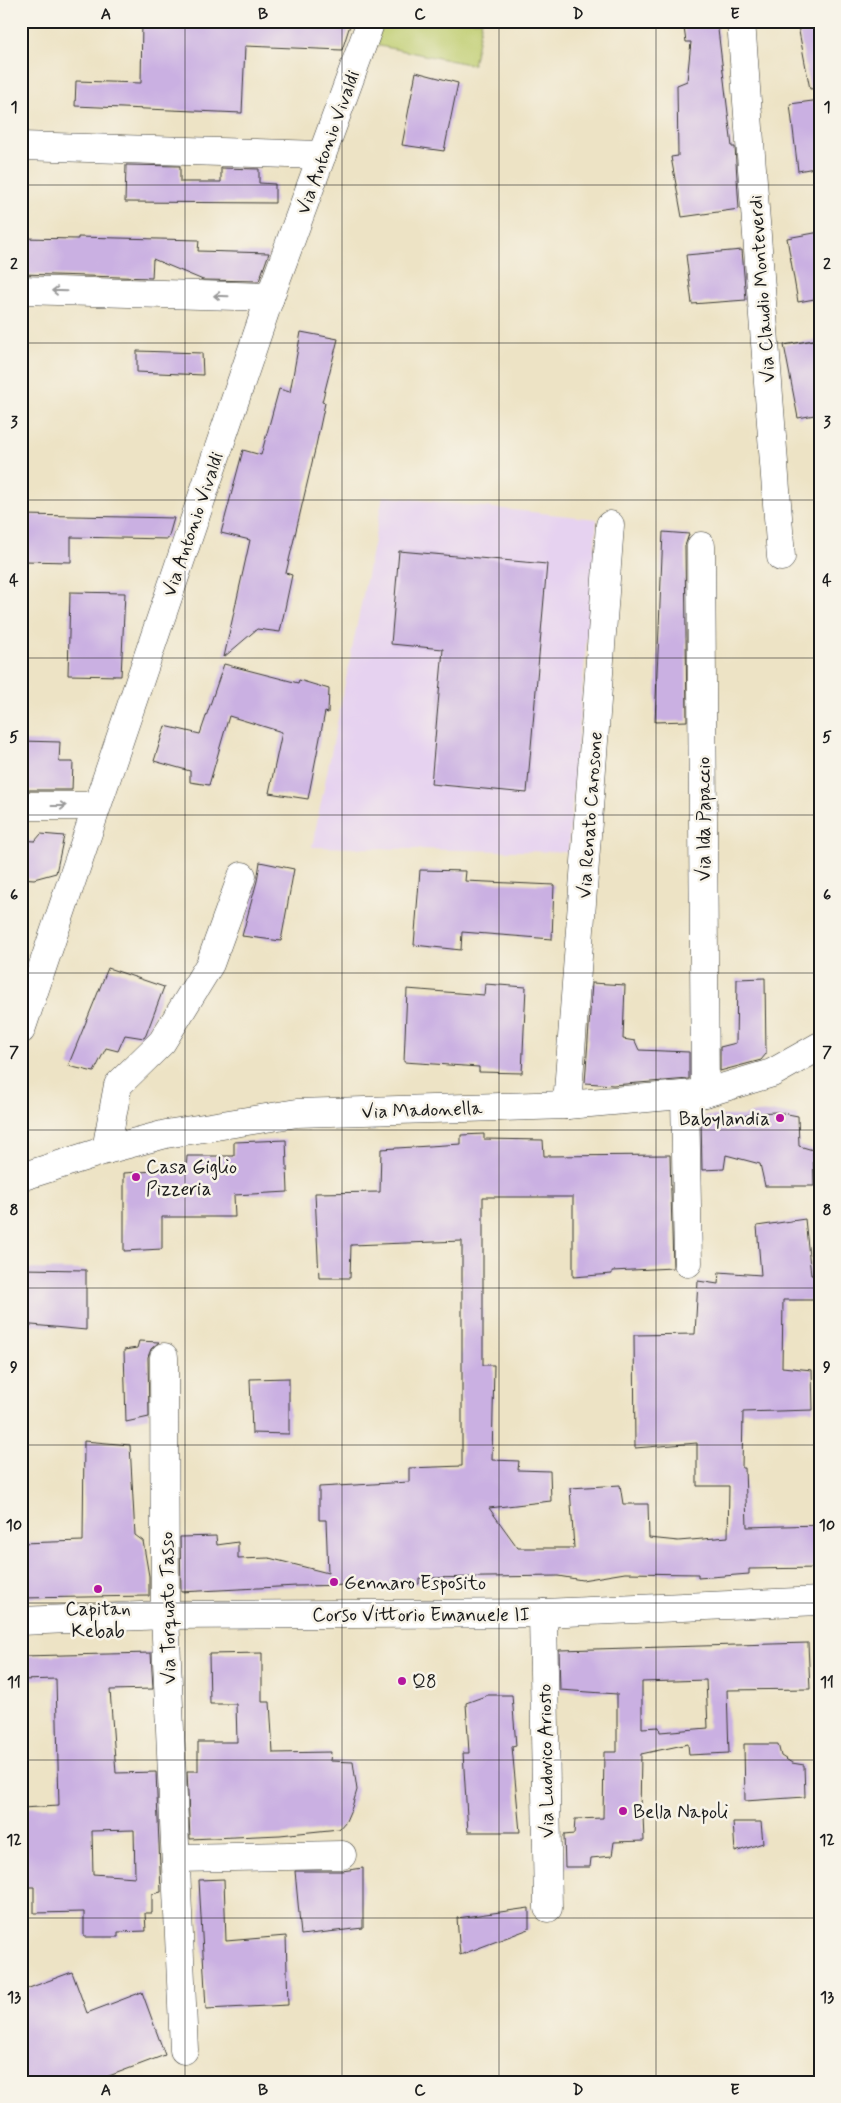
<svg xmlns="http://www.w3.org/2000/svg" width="841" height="2103" viewBox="0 0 841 2103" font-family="Mynerve,sans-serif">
	<rect width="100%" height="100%" fill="#f7f3e8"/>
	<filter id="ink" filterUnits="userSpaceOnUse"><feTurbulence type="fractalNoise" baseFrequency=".02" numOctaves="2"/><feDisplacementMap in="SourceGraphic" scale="10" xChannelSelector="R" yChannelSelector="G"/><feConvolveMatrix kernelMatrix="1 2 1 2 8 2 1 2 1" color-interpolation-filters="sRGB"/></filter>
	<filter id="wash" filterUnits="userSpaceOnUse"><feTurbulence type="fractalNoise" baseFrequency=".0096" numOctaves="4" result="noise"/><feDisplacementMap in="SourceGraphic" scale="20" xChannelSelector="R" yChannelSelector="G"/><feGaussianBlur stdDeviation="1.12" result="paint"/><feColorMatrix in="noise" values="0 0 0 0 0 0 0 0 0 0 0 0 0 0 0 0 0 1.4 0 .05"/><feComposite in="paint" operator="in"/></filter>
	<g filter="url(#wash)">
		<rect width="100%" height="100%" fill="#ede3c5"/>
		<!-- built -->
		<path fill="#e6d2f0" d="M 383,496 L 597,519 L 568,852 L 312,847 Z"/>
		<!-- green -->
		<path fill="#bfcd70" stroke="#6e7446" d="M 384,21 L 482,21 L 473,65 L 375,45 Z"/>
		<g id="blocks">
			<!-- building -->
			<g fill="#cab0e2" fill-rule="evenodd">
				<path d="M 142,21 L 195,21 L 350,25 L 342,50 L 245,46 L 242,113 L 75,106 L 76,81 L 141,83 Z"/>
				<path d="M 683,21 L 717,21 L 732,147 L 735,147 L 739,209 L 682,217 L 671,157 L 678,156 L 677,85 L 687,81 L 691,42 L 686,42 Z"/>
				<path d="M 797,21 L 820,21 L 820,88 L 810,89 Z"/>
				<path d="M 416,72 L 458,83 L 444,151 L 402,145 Z"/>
				<path d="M 820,100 L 820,167 L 798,171 L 790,104 Z"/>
				<path d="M 126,165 L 180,166 L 180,182 L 221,182 L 221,168 L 259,169 L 259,183 L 275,184 L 275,203 L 125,202 Z"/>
				<path d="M 820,232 L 820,298 L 798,302 L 787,238 Z"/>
				<path d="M 78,237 L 199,240 L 198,251 L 269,253 L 259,281 L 203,280 L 153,259 L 152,278 L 21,274 L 21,238 L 78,239 Z"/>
				<path d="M 742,250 L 746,300 L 692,304 L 686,255 Z"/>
				<path d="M 301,332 L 338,339 L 322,402 L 325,403 L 315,450 L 286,573 L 292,575 L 280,632 L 257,629 L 224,657 L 250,540 L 221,533 L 243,450 L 261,455 L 279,389 L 290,392 Z"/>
				<path d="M 820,339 L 820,414 L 798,418 L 784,345 Z"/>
				<path d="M 137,351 L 202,353 L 203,375 L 137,372 Z"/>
				<path d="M 25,515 L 174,518 L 168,539 L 71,537 L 71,562 L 24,561 Z"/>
				<path d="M 663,532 L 689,534 L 685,546 L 687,721 L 655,722 Z"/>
				<path d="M 399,551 L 547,564 L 527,793 L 431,784 L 443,649 L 391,644 Z"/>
				<path d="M 70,592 L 125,593 L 121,676 L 68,675 Z"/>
				<path d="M 224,664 L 298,683 L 299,680 L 329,689 L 328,713 L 325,712 L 308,799 L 269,793 L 282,732 L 229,716 L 209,785 L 190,782 L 190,771 L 154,761 L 165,726 L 200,734 Z"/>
				<path d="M 21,741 L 60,742 L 59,762 L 73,762 L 72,790 L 26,790 L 26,786 L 21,786 Z"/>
				<path d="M 41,834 L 64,836 L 56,873 L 34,879 L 21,878 L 21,840 L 35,841 Z"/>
				<path d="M 260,862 L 294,869 L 281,941 L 242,936 L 257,881 Z"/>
				<path d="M 420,870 L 466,871 L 465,881 L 554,885 L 552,939 L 462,932 L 461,950 L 414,945 Z"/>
				<path d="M 108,968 L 164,987 L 146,1035 L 144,1038 L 125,1035 L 118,1051 L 106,1048 L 94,1072 L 68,1066 Z"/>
				<path d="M 765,978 L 766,1054 L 761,1060 L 720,1071 L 720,1047 L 736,1043 L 737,979 Z"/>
				<path d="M 592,983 L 625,985 L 623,1039 L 635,1041 L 639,1050 L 689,1052 L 689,1079 L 613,1085 L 585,1083 Z"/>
				<path d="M 485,984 L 526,987 L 522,1073 L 479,1072 L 479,1067 L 404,1062 L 407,989 L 484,995 Z"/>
				<path d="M 777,1112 L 798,1116 L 799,1146 L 813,1150 L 814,1186 L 765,1186 L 760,1164 L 726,1155 L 724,1169 L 702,1170 L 701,1116 L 744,1116 L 756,1113 Z"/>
				<path d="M 484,1134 L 484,1139 L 543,1140 L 544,1156 L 670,1155 L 673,1268 L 612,1271 L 612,1274 L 573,1277 L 573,1197 L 483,1197 L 483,1365 L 494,1365 L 492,1460 L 519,1461 L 518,1470 L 550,1471 L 551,1501 L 489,1508 L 518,1548 L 574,1548 L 570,1488 L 620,1485 L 623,1504 L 648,1504 L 649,1538 L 678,1541 L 728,1537 L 729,1486 L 697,1486 L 697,1443 L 635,1448 L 634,1335 L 695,1334 L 698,1281 L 718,1284 L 719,1272 L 761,1275 L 757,1226 L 805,1219 L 811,1275 L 820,1275 L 820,1300 L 783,1300 L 782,1367 L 812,1370 L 813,1410 L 743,1412 L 742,1468 L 745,1468 L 747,1527 L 820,1525 L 820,1568 L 749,1569 L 749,1574 L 698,1578 L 698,1574 L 625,1573 L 582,1580 L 558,1576 L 419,1578 L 419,1584 L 297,1586 L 181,1592 L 180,1537 L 216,1536 L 217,1545 L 238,1542 L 238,1559 L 269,1558 L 328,1573 L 326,1520 L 319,1520 L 319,1487 L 409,1482 L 409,1468 L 462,1466 L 462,1241 L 351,1245 L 350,1278 L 319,1278 L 315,1193 L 380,1192 L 381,1149 L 461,1144 L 461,1135 Z"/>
				<path d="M 286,1140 L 288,1192 L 234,1195 L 235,1217 L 162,1217 L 162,1249 L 124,1251 L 124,1173 L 186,1169 L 187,1156 L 234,1156 L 234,1142 Z"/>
				<path d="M 21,1269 L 86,1270 L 86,1330 L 21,1324 Z"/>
				<path d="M 139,1341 L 159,1342 L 151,1349 L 148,1357 L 149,1417 L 126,1422 L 124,1350 L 137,1348 Z"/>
				<path d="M 289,1378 L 289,1434 L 252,1433 L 250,1379 Z"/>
				<path d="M 84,1441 L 130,1445 L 135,1535 L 143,1541 L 149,1576 L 149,1596 L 21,1598 L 21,1543 L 83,1541 Z"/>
				<path d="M 808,1643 L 810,1689 L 727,1690 L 729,1753 L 689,1755 L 688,1744 L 641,1754 L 640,1816 L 643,1815 L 644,1841 L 614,1842 L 612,1856 L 591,1858 L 590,1867 L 565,1867 L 564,1835 L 574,1834 L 575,1819 L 603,1818 L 604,1752 L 617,1752 L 617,1694 L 560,1690 L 559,1650 ZM 706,1680 L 708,1728 L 660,1732 L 659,1727 L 642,1728 L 642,1682 Z"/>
				<path d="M 151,1653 L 153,1689 L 110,1690 L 116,1773 L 156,1772 L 161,1892 L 152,1894 L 152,1913 L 145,1913 L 146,1931 L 118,1932 L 118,1937 L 84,1937 L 84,1912 L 34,1913 L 34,1887 L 21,1887 L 21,1808 L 59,1806 L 56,1679 L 21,1680 L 21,1656 ZM 134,1830 L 135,1877 L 93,1874 L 92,1831 Z"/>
				<path d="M 262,1653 L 262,1702 L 270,1702 L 273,1753 L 331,1752 L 330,1761 L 353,1762 L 357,1790 L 352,1807 L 346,1821 L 339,1829 L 280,1835 L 190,1839 L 187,1771 L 198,1771 L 198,1742 L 237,1742 L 236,1704 L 210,1704 L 209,1654 Z"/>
				<path d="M 488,1695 L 512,1695 L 516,1746 L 512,1747 L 520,1832 L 468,1832 L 463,1753 L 469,1753 L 466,1703 Z"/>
				<path d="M 744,1744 L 778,1744 L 781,1756 L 792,1763 L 804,1765 L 805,1797 L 745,1801 Z"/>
				<path d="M 733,1822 L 761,1822 L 763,1843 L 735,1852 Z"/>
				<path d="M 363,1868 L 363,1928 L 301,1935 L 295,1871 L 342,1871 Z"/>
				<path d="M 224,1879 L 226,1941 L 286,1936 L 288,2005 L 206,2009 L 199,1880 Z"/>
				<path d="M 529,1908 L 529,1929 L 460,1955 L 457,1918 Z"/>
				<path d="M 72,1972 L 87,2013 L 142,1992 L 165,2055 L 93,2082 L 21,2082 L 21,1991 Z"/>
			</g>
		</g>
	</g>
	<g filter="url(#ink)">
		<use href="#blocks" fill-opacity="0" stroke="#3b3a35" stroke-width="1"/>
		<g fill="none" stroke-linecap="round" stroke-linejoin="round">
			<defs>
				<g id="street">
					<path d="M 741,21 L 781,557"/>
					<path d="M 21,146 L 322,155"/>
					<path d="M 21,290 L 270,297"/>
					<path d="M 701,546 L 705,1093"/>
					<path d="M 21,806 L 96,806"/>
					<path d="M 21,1030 L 270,297 L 371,21"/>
					<path d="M 685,1095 L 688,1263"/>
					<path d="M 567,1105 L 610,525"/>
					<path d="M 106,1150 L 118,1085 L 162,1042 L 210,964 L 242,876"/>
					<path d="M 21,1177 L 106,1150 L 166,1134 L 297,1113 L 567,1105 L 705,1093 L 772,1073 L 820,1046"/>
					<path d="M 164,1357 L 165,1615 L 184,2050"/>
					<path d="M 543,1613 L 548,1908"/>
					<path d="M 176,1858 L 342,1855"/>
				</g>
				<path id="secondary" d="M 21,1621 L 165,1615 L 543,1613 L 820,1601"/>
			</defs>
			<!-- street casing -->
			<use href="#street" stroke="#3b3a35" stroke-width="29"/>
			<!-- secondary casing -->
			<use href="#secondary" stroke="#3b3a35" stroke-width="29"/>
			<!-- street -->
			<use href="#street" stroke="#fff" stroke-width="28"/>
			<!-- secondary -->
			<use href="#secondary" stroke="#fff" stroke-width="28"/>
		</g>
		<!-- one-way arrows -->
		<defs><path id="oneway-shaft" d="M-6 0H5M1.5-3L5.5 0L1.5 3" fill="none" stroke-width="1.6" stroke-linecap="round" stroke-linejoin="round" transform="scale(1.25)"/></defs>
		<g stroke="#999">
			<use href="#oneway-shaft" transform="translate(59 291) rotate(-178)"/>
			<use href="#oneway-shaft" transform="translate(221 296) rotate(-178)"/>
			<use href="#oneway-shaft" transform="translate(59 806)"/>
		</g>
	</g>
	<!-- grid -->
	<path fill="none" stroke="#1c1c1c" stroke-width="1" stroke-opacity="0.55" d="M 185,21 L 185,2082M 342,21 L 342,2082M 499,21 L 499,2082M 656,21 L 656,2082M 21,185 L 820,185M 21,343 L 820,343M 21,500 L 820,500M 21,658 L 820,658M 21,815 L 820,815M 21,973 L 820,973M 21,1130 L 820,1130M 21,1288 L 820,1288M 21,1445 L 820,1445M 21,1603 L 820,1603M 21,1760 L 820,1760M 21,1918 L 820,1918"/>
	<!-- markers -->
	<g fill="#b5179e" stroke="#f7f3e8" stroke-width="2">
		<circle cx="780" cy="1118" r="5"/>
		<circle cx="136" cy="1177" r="5"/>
		<circle cx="334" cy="1582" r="5"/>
		<circle cx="98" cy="1589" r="5"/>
		<circle cx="402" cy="1681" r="5"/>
		<circle cx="623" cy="1811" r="5"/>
	</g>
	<g text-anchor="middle" stroke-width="5" stroke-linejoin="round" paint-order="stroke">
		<!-- street labels -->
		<g font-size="19" fill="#1c1c1c" stroke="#f7f3e8">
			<text transform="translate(327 142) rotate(-70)" y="7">Via Antonio Vivaldi</text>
			<text transform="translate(761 289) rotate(-94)" y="7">Via Claudio Monteverdi</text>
			<text transform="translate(192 524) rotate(-71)" y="7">Via Antonio Vivaldi</text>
			<text transform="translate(589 815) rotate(-86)" y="7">Via Renato Carosone</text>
			<text transform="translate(703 819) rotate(-90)" y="7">Via Ida Papaccio</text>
			<text transform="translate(422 1109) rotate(-2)" y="7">Via Madonella</text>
			<text transform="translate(167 1608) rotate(-91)" y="7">Via Torquato Tasso</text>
			<text x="421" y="1621">Corso Vittorio Emanuele II</text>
			<text transform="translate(545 1761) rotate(-91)" y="7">Via Ludovico Ariosto</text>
		</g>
		<!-- poi labels -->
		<g font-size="19" fill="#1c1c1c" stroke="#f7f3e8" text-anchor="start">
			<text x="770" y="1125" text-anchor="end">Babylandia</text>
			<text x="146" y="1173">Casa Giglio<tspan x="146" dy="22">Pizzeria</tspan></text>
			<text x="344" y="1589">Gennaro Esposito</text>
			<text x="98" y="1615" text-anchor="middle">Capitan<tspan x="98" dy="22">Kebab</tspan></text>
			<text x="412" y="1688">Q8</text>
			<text x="633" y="1818">Bella Napoli</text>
		</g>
	</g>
	<!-- margin -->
	<rect width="841" height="2103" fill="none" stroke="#f7f3e8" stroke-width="55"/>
	<rect x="28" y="28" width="786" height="2048" fill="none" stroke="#1c1c1c" stroke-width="2"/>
	<g font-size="16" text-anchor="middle" font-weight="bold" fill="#1c1c1c">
		<text x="106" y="19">A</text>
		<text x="263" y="19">B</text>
		<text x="420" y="19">C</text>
		<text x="578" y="19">D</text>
		<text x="735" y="19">E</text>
		<text x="14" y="112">1</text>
		<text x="827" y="112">1</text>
		<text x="14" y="269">2</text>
		<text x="827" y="269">2</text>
		<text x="14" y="427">3</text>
		<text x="827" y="427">3</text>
		<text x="14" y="585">4</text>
		<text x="827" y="585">4</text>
		<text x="14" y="742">5</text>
		<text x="827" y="742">5</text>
		<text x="14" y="900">6</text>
		<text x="827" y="900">6</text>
		<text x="14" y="1057">7</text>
		<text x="827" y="1057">7</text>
		<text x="14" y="1215">8</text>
		<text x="827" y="1215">8</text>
		<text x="14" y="1372">9</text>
		<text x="827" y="1372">9</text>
		<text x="14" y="1530">10</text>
		<text x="827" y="1530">10</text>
		<text x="14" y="1687">11</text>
		<text x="827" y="1687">11</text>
		<text x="14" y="1845">12</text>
		<text x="827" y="1845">12</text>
		<text x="14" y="2002">13</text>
		<text x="827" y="2002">13</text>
		<text x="106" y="2095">A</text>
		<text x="263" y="2095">B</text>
		<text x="420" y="2095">C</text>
		<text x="578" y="2095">D</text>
		<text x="735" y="2095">E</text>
	</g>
</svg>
